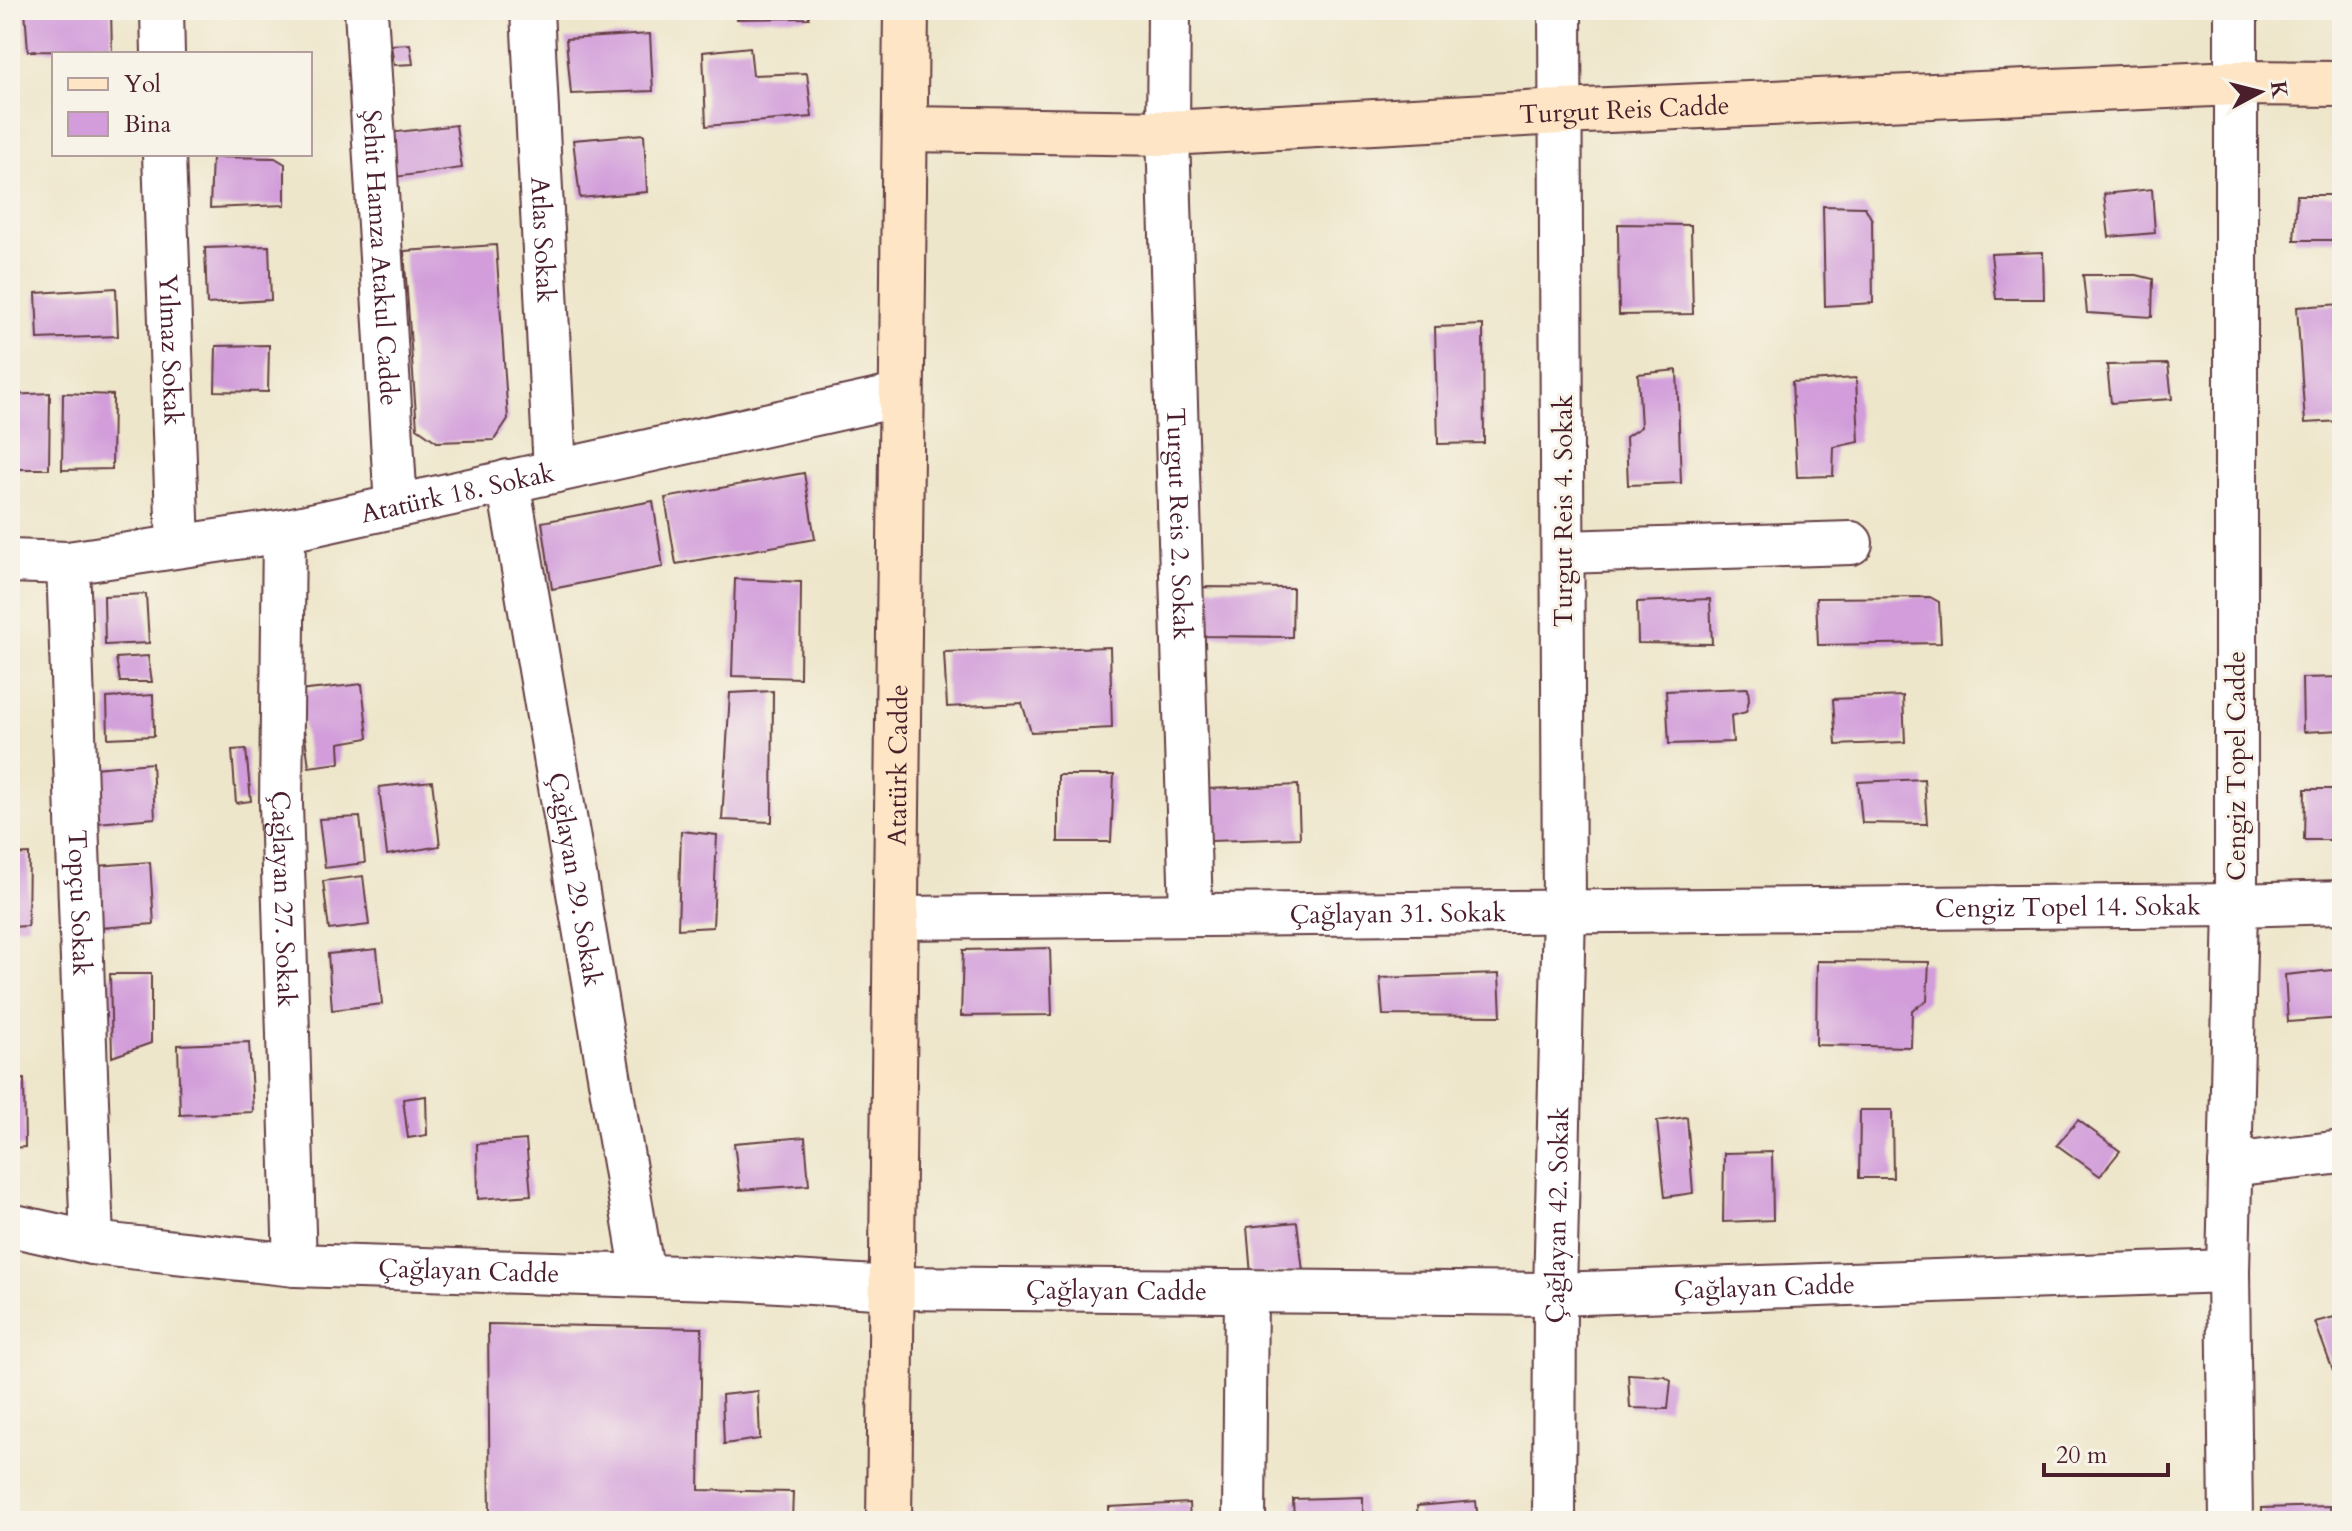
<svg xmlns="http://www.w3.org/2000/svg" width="2352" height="1531" viewBox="0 0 2352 1531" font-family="Cardo,serif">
	<rect width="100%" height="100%" fill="#f7f3e8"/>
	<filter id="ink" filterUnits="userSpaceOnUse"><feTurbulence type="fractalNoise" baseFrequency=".0125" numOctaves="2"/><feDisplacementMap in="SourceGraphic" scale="16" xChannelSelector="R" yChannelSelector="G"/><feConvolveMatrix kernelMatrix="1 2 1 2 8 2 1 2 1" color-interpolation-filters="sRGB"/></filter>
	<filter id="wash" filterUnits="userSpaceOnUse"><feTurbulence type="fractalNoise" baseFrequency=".006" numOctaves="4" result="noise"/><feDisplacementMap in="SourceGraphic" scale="32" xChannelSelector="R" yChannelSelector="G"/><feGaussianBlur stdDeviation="1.8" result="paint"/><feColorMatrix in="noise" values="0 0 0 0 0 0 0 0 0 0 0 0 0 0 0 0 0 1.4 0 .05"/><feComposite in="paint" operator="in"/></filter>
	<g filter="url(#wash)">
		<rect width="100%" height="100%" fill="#eee6ca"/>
		<g id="blocks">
			<!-- building -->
			<g fill="#d29dda">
				<path d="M 25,10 L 111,10 L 112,52 L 28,51 Z"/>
				<rect x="199" y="10" width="62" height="4"/>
				<path d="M 737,10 L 809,10 L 809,18 L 737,19 Z"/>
				<path d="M 650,34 L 653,91 L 571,94 L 566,39 Z"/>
				<path d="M 410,44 L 413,64 L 394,65 L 391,45 Z"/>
				<path d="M 750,47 L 753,75 L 807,73 L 812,117 L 706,126 L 703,52 Z"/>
				<path d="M 456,125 L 462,168 L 395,177 L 389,133 Z"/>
				<path d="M 644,134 L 647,192 L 580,198 L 573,140 Z"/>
				<path d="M 212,157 L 275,158 L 285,164 L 285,205 L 210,208 Z"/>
				<path d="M 2152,189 L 2155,233 L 2109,237 L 2104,194 Z"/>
				<path d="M 2297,195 L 2342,195 L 2342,240 L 2294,240 Z"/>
				<path d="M 1823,206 L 1865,207 L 1872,220 L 1873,303 L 1825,306 Z"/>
				<path d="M 1618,224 L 1691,225 L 1693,314 L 1619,315 Z"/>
				<path d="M 496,245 L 508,419 L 494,440 L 437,442 L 417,428 L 404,251 Z"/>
				<path d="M 269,246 L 271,300 L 207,304 L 205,248 Z"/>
				<path d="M 2043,252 L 2044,299 L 1996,299 L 1991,254 Z"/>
				<path d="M 2083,275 L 2137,275 L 2153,279 L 2152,317 L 2087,313 Z"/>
				<path d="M 116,288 L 118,336 L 38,339 L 36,293 Z"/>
				<path d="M 2342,304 L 2342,421 L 2305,423 L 2297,307 Z"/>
				<path d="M 1483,325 L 1484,443 L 1438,444 L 1435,327 Z"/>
				<path d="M 269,345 L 268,392 L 215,391 L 216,346 Z"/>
				<path d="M 2168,364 L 2172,399 L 2111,403 L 2107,365 Z"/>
				<path d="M 1677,370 L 1681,483 L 1628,485 L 1626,437 L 1641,427 L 1638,374 Z"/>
				<path d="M 1856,378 L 1859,442 L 1834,447 L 1833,476 L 1797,477 L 1792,382 Z"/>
				<path d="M 50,393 L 49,469 L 10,469 L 10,395 Z"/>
				<path d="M 63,393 L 113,395 L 112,469 L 62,470 Z"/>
				<path d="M 804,473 L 815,539 L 676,564 L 665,498 Z"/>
				<path d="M 653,501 L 663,567 L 552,589 L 542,522 Z"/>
				<path d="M 735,579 L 801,582 L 800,678 L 732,676 Z"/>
				<path d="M 1201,587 L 1293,588 L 1292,637 L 1204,636 Z"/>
				<path d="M 146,594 L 149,643 L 105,645 L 104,596 Z"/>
				<path d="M 1930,597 L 1939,602 L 1941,643 L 1818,645 L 1816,598 Z"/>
				<path d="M 1710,599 L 1712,644 L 1638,643 L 1637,602 Z"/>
				<path d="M 1110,647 L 1112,728 L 1031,732 L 1022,703 L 947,707 L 944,652 Z"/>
				<path d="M 148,656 L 152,682 L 120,682 L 116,658 Z"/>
				<path d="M 2342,677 L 2342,730 L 2303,732 L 2302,678 Z"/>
				<path d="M 362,684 L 368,738 L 339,743 L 340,763 L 309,767 L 299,691 Z"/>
				<path d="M 1748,688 L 1749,700 L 1746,712 L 1731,716 L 1733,742 L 1669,744 L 1666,691 Z"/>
				<path d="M 773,691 L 772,822 L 722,820 L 730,693 Z"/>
				<path d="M 153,695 L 154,736 L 108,738 L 107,698 Z"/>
				<path d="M 1903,696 L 1905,742 L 1836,745 L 1833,699 Z"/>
				<path d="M 246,749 L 251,801 L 236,803 L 232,750 Z"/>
				<path d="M 152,763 L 155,818 L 97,823 L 94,768 Z"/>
				<path d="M 1058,775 L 1114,775 L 1111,842 L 1058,842 Z"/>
				<path d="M 1924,779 L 1927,824 L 1862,823 L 1858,782 Z"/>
				<path d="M 432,781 L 440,846 L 387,855 L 379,787 Z"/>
				<path d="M 1298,785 L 1300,838 L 1210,841 L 1208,789 Z"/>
				<path d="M 2305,789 L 2342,789 L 2342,840 L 2304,840 Z"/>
				<path d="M 360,817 L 365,863 L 325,868 L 319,819 Z"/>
				<path d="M 681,831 L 717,835 L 713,927 L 678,929 Z"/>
				<path d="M 29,854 L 28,926 L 10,927 L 10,855 Z"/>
				<path d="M 150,862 L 154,924 L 99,928 L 97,866 Z"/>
				<path d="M 363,876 L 369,925 L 329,930 L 323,881 Z"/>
				<path d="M 1050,948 L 1052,1015 L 961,1016 L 963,950 Z"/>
				<path d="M 377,949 L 382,1004 L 332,1010 L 328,954 Z"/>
				<rect x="10" y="951" width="4" height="40"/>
				<path d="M 1817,961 L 1929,962 L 1927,1001 L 1912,1010 L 1911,1047 L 1816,1045 Z"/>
				<path d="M 2342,969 L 2342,1018 L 2288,1022 L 2285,975 Z"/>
				<path d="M 110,974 L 151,974 L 151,1043 L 112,1057 Z"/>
				<path d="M 1499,974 L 1501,1016 L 1383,1015 L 1380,978 Z"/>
				<path d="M 10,1005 L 15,1005 L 12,1048 L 10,1048 Z"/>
				<path d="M 249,1042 L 253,1112 L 180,1115 L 178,1045 Z"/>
				<path d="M 24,1079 L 25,1147 L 10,1148 L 10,1080 Z"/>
				<path d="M 426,1096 L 427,1135 L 408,1138 L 403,1099 Z"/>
				<path d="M 1860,1110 L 1892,1110 L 1893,1178 L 1859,1178 Z"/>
				<path d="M 1687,1117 L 1693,1193 L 1665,1197 L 1657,1121 Z"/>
				<path d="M 2078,1120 L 2120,1151 L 2100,1176 L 2057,1145 Z"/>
				<path d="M 805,1137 L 809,1185 L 740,1190 L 734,1143 Z"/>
				<path d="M 526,1140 L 531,1195 L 478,1199 L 477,1144 Z"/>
				<path d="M 1772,1152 L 1773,1220 L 1723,1222 L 1724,1153 Z"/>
				<path d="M 1297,1222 L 1303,1271 L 1251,1275 L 1247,1227 Z"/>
				<path d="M 2342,1315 L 2342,1368 L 2333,1371 L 2315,1322 Z"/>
				<path d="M 488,1324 L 702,1328 L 699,1490 L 793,1492 L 792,1521 L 490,1521 Z"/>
				<path d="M 1628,1374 L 1664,1376 L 1671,1380 L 1668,1409 L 1630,1408 Z"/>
				<path d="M 758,1391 L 760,1439 L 724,1444 L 722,1395 Z"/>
				<path d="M 1363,1497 L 1363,1521 L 1294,1521 L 1293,1499 Z"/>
				<path d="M 1476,1501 L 1478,1521 L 1418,1521 L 1417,1506 Z"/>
				<path d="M 1189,1503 L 1190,1521 L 1109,1521 L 1109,1507 Z"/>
				<path d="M 2330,1506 L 2330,1521 L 2262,1521 L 2262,1508 Z"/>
			</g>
		</g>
	</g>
	<g filter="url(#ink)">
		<use href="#blocks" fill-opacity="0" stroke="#633d43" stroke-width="2"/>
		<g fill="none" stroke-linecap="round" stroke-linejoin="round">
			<defs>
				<g id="street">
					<path d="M 162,10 L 163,54"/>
					<path id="s1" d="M 366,10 L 396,506"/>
					<path id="s2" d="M 532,10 L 555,471"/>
					<path id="s3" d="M 1169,10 L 1168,133 L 1191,913"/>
					<path id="s4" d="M 164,154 L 178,545"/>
					<path id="s5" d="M 508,481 L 643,1275"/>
					<path id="s6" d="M 284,531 L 281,804 L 295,1265"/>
					<path d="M 1563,552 L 1851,543"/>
					<path id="s7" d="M 10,561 L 68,563 L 284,531 L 902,395"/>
					<path id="s8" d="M 68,563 L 92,1243"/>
					<path id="s9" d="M 896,918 L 2236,905 L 2342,902"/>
					<path d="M 2230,1165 L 2342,1152"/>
					<path id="s10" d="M 10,1225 L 92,1243 L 295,1265 L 744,1279 L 892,1288 L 1555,1294 L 2228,1271"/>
					<path d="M 1244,1521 L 1246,1291"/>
					<path id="s11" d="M 1554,1521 L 1555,1294 L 1564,910 L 1560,10"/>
					<path d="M 2231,1521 L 2228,1271 L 2236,905 L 2236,10"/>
				</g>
				<g id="secondary">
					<path id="s12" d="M 905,129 L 1168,133 L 1562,112 L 2236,83 L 2342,84"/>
					<path id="s13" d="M 889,1521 L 906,10"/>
				</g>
			</defs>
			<!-- street casing -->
			<use href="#street" stroke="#633d43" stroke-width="46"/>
			<!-- secondary casing -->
			<use href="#secondary" stroke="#633d43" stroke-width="48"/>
			<!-- street -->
			<use href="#street" stroke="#fff" stroke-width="42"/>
			<!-- secondary -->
			<use href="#secondary" stroke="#fde5c5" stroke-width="44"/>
		</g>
	</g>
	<g text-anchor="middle" stroke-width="6" stroke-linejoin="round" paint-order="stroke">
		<!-- street labels -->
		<g font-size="26" fill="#4a1f2b" stroke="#f7f3e8">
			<text dy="9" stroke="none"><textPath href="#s12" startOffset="720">Turgut Reis Cadde</textPath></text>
			<text dy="9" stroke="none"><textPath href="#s2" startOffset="230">Atlas Sokak</textPath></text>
			<text dy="9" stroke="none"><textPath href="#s1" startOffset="248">Şehit Hamza Atakul Cadde</textPath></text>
			<text dy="9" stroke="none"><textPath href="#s4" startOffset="196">Yılmaz Sokak</textPath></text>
			<text dy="9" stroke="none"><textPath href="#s7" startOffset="454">Atatürk 18. Sokak</textPath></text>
			<text transform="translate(1563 511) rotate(-90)" y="9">Turgut Reis 4. Sokak</text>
			<text dy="9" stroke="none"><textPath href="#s3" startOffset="514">Turgut Reis 2. Sokak</textPath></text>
			<text dy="9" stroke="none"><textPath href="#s13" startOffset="756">Atatürk Cadde</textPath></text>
			<text transform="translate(2236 766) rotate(-90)" y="9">Cengiz Topel Cadde</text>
			<text dy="9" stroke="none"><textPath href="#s5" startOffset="404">Çağlayan 29. Sokak</textPath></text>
			<text dy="9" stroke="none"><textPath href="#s6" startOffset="368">Çağlayan 27. Sokak</textPath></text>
			<text dy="9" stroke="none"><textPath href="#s8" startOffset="340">Topçu Sokak</textPath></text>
			<text dy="9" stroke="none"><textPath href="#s9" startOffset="1172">Cengiz Topel 14. Sokak</textPath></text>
			<text dy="9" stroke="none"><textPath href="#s9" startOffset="502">Çağlayan 31. Sokak</textPath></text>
			<text dy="9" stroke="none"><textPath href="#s11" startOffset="306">Çağlayan 42. Sokak</textPath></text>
			<text dy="9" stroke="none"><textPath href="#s10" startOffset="462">Çağlayan Cadde</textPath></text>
			<text dy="9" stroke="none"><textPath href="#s10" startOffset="1758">Çağlayan Cadde</textPath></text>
			<text dy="9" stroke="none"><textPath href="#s10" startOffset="1110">Çağlayan Cadde</textPath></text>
		</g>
	</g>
	<!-- margin -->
	<rect width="2352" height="1531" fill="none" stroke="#f7f3e8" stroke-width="40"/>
	<!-- legend -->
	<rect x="52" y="52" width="260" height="104" fill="#f7f3e8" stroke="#b29e9c" stroke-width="2"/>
	<rect x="68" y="78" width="40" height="12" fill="#fde5c5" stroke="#b29e9c" stroke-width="2"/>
	<text x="124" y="92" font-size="24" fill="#4a1f2b">Yol</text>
	<rect x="68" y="112" width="40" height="24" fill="#d29dda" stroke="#b29e9c" stroke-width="2"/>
	<text x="124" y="132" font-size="24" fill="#4a1f2b">Bina</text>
	<!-- north arrow -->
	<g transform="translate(2260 92) rotate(83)" stroke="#f7f3e8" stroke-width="6" paint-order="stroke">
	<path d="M0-6L14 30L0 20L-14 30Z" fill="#4a1f2b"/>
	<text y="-12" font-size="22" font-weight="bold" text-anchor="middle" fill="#4a1f2b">K</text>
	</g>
	<!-- scale -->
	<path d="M2044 1463v12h124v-12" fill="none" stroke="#4a1f2b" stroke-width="4"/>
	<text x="2056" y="1463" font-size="24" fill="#4a1f2b" stroke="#f7f3e8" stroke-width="6" paint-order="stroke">20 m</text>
</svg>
